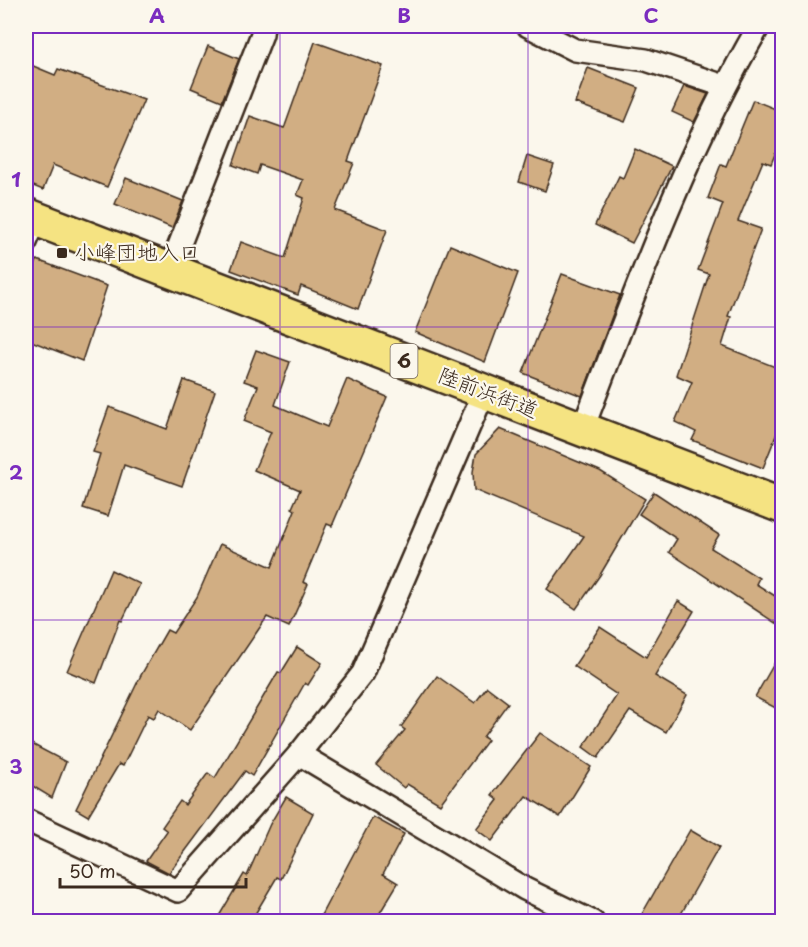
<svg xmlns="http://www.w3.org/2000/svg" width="808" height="947" viewBox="0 0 808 947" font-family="'Playpen Sans','Klee One',sans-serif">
	<rect width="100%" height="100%" fill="#fbf7ec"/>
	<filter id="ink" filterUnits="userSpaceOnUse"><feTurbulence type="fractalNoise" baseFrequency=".0167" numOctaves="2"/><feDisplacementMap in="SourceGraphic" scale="12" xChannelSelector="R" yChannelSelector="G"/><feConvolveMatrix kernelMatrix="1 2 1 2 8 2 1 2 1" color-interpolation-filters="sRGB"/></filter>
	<g filter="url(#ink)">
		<!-- building -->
		<g fill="#d1ae83" stroke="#3b2a1e" stroke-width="1.5">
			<path d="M 315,42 L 383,66 L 348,161 L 354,163 L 335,210 L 387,230 L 358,309 L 301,286 L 298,295 L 231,270 L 241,242 L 285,258 L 304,198 L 297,195 L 303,180 L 260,165 L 257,174 L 233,165 L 250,116 L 284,128 L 285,126 Z"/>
			<path d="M 208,46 L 239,59 L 222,101 L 191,88 Z"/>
			<path d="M 26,63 L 55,75 L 58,69 L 144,100 L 107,187 L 53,165 L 43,190 L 26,183 Z"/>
			<path d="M 588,68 L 639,88 L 625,122 L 575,103 Z"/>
			<path d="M 684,86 L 708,94 L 694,122 L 672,112 Z"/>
			<path d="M 753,100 L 783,112 L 783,135 L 771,164 L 763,161 L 738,221 L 761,229 L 728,316 L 731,317 L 722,346 L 783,370 L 783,418 L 763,468 L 692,440 L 696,432 L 675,422 L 692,382 L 676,375 L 709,274 L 698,270 L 723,204 L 708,198 L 721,164 L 726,166 Z"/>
			<path d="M 635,149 L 672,166 L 632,243 L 595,225 L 619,176 L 623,178 Z"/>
			<path d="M 527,156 L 554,165 L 545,191 L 519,182 Z"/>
			<path d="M 126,178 L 183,201 L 172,228 L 115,204 Z"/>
			<path d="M 450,245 L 518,273 L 485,362 L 415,332 Z"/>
			<path d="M 37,260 L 107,286 L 82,361 L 26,339 L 26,292 Z"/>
			<path d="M 562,274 L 620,295 L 582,396 L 523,373 Z"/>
			<path d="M 256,350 L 290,362 L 275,405 L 327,427 L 347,379 L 387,397 L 332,526 L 327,524 L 303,582 L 308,584 L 289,627 L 267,617 L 190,730 L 159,709 L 154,718 L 148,715 L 123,766 L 119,764 L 88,816 L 76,809 L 141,675 L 167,630 L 173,633 L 197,597 L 220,544 L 272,567 L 295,510 L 292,508 L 300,490 L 254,470 L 271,432 L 244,421 L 258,386 L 244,381 Z"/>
			<path d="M 184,380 L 215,391 L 182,486 L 124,465 L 108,516 L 83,508 L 100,454 L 93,452 L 109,407 L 167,429 Z"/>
			<path d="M 500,429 L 600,471 L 645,499 L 600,575 L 576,609 L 547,589 L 584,536 L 474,490 L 473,472 L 476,454 Z"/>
			<path d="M 654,492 L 719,535 L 711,548 L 759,578 L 756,584 L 783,601 L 783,628 L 669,552 L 677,539 L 639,514 Z"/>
			<path d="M 111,570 L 140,584 L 122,621 L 120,620 L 96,683 L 67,671 Z"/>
			<path d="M 678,601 L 694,611 L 655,676 L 687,695 L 666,732 L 630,711 L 598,758 L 583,747 L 617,695 L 574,666 L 600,627 L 646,657 Z"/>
			<path d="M 297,647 L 322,663 L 308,685 L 305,683 L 252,776 L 245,771 L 169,873 L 146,861 L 167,831 L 162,827 L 180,801 L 185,805 L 208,773 L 215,778 L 278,672 L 281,673 Z"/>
			<path d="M 783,648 L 783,712 L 755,697 Z"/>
			<path d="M 437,676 L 475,703 L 487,687 L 508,703 L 483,737 L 488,740 L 440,804 L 407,784 L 404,788 L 376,765 L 405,730 L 401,727 Z"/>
			<path d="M 540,733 L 591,767 L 560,817 L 526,796 L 492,841 L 476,829 L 498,800 L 492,795 Z"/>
			<path d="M 26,741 L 66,762 L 52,798 L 26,782 Z"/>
			<path d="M 286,797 L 313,813 L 281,879 L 277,877 L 251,921 L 216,921 L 244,874 L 247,876 L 270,824 Z"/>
			<path d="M 373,817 L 404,834 L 383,874 L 398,883 L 375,921 L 318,921 Z"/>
			<path d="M 690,830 L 719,847 L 677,921 L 638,921 Z"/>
		</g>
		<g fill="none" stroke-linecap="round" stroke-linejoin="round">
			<defs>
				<g id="minor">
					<path d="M 528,26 L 575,50 L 646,60 L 724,86"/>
					<path d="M 26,242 L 36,219"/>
					<path d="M 170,269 L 262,34 L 263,26"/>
					<path d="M 583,428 C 635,292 685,152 759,26"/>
					<path d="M 299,754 L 525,889 L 593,922"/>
					<path d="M 26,820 L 178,891 L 299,754 L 363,673 L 484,392"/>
				</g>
				<path id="trunk" d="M 26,215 L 782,506"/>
			</defs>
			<!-- minor casing -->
			<use href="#minor" stroke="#3b2a1e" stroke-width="26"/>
			<!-- trunk casing -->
			<use href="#trunk" stroke="#3b2a1e" stroke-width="38"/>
			<!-- minor -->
			<use href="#minor" stroke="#fbf7ec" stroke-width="21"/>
			<!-- trunk -->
			<use href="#trunk" stroke="#f5e382" stroke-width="33"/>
		</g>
	</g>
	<!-- grid -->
	<path fill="none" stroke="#7b2cbf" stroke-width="1.5" stroke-opacity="0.55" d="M 280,26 L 280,922M 528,26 L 528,922M 26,327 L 782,327M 26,620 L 782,620"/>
	<!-- markers -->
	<rect fill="#3b2a1e" stroke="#fbf7ec" stroke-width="2" x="56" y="247" width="12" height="12" rx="3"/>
	<g text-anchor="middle" stroke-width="4.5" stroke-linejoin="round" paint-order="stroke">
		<!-- shield labels -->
		<rect fill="#fbf7ec" stroke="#75685c" stroke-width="1.5" x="390.5" y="344" width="27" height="34" rx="4.5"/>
		<g font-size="20" font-weight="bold" fill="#3b2a1e">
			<text x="404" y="368">6</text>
		</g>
		<!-- poi labels -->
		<g font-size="21" fill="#3b2a1e" stroke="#fbf7ec" text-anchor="start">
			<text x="74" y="260">小峰団地入口</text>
		</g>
		<!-- street labels -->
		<g font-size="21" fill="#3b2a1e" stroke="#fbf7ec">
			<text transform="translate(488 393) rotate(21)" y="7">陸前浜街道</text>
		</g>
	</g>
	<!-- margin -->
	<rect width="808" height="947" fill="none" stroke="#fbf7ec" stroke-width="66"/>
	<!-- scale -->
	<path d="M60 878v9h186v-9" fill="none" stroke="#3b2a1e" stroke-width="3"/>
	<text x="69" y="878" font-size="18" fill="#3b2a1e" stroke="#fbf7ec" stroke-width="4.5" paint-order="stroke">50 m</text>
	<rect x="33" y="33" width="742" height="881" fill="none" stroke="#7b2cbf" stroke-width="2"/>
	<g font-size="20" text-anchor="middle" font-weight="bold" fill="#7b2cbf">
		<text x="157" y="23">A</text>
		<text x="404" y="23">B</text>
		<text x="651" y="23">C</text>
		<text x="16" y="187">1</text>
		<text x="16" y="480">2</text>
		<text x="16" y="774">3</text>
	</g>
</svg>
